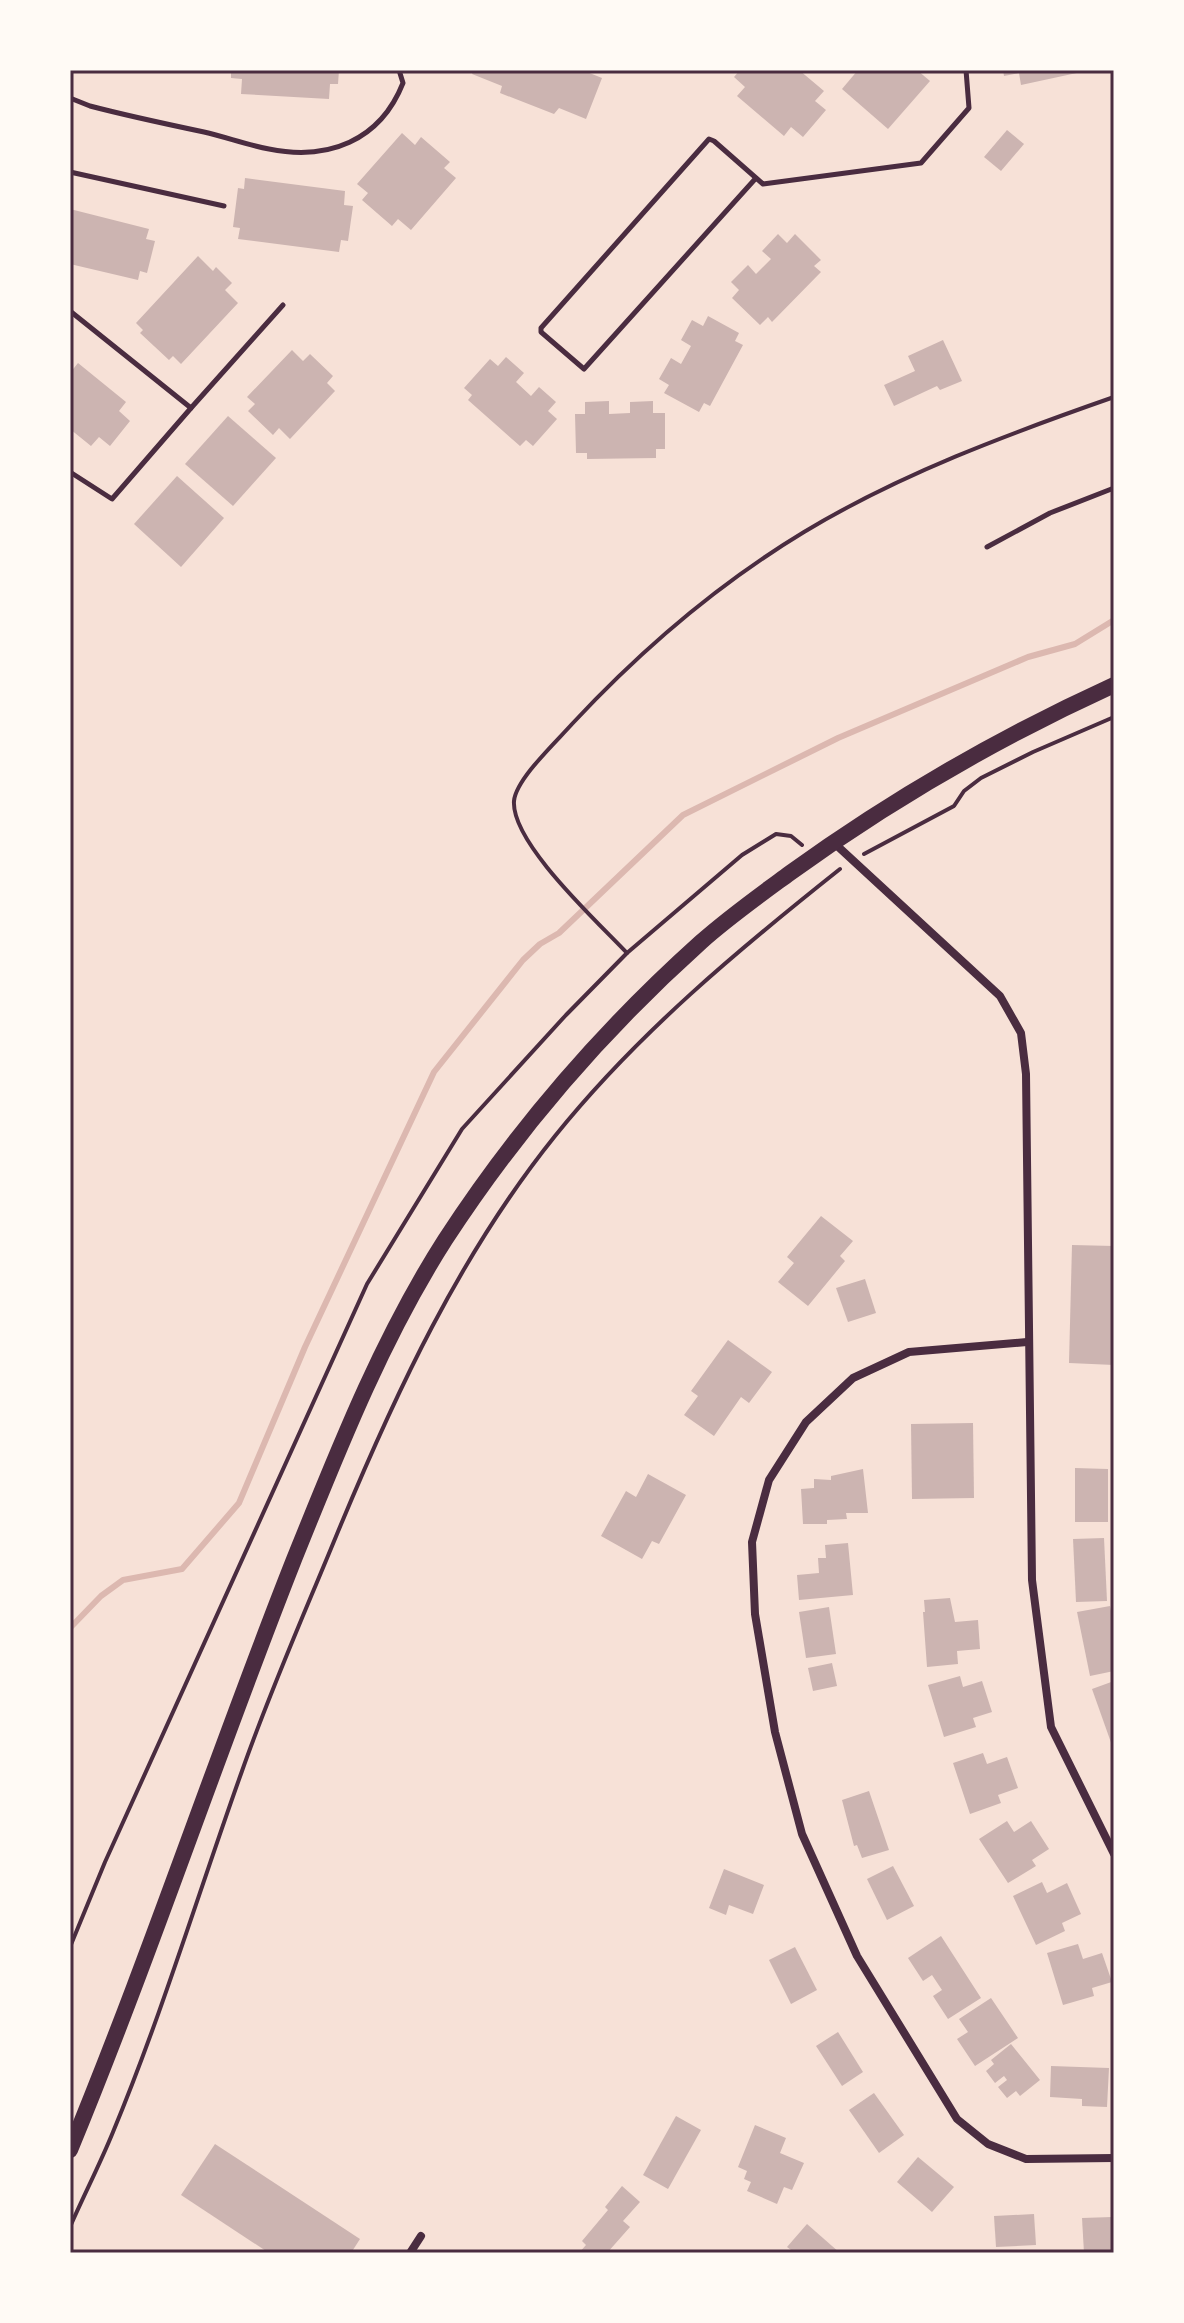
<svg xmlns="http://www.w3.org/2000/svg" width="1184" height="2323" viewBox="0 0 1184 2323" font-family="'Sofia Sans Condensed',sans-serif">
	<rect width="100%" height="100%" fill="#f7e1d7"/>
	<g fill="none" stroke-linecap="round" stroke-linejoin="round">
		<!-- stream -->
		<path stroke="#dcb8b0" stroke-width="6" d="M 70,1628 L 101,1596 L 123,1580 L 182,1569 L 239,1503 L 305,1347 L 434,1072 L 523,960 L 540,944 L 559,933 L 683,815 L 838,738 L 1028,657 L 1075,644 L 1114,620"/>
	</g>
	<!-- building -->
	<g fill="#ccb4b1">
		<path d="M 231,70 L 339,70 L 338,84 L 330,84 L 329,99 L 241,94 L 242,79 L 231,78 Z"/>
		<path d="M 474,70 L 582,70 L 602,78 L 586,119 L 559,108 L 554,114 L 500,93 L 502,86 L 472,74 Z"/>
		<path d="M 740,70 L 799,70 L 824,91 L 815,101 L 826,110 L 803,137 L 791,127 L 784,136 L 737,96 L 745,87 L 734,77 Z"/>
		<path d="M 858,70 L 917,70 L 930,81 L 888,129 L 842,89 Z"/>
		<path d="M 1003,70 L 1086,70 L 1086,71 L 1021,85 L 1019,73 L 1004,76 Z"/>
		<path d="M 1007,130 L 1024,144 L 1001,171 L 984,157 Z"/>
		<path d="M 402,133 L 415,145 L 421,137 L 450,162 L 444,168 L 456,178 L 411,230 L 398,219 L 392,226 L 362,200 L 368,193 L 357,184 Z"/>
		<path d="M 245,178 L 345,191 L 344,205 L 353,206 L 348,241 L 341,240 L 339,252 L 238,239 L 240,228 L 233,227 L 238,188 L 244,189 Z"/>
		<path d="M 70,209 L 149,229 L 146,239 L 155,241 L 147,273 L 140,271 L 138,280 L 70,264 Z"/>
		<path d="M 778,234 L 787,243 L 795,234 L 821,260 L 814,266 L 821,272 L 772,322 L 768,317 L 760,325 L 732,298 L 739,290 L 731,282 L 748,265 L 756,274 L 771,259 L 762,251 Z"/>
		<path d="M 198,256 L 213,271 L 216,267 L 232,283 L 225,290 L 238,303 L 181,364 L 173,356 L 169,360 L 140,333 L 143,330 L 136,323 Z"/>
		<path d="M 708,316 L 739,333 L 735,341 L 743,345 L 710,406 L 704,403 L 699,412 L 664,393 L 669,385 L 659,379 L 671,358 L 681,364 L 691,346 L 681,340 L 692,320 L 703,326 Z"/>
		<path d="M 943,340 L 962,381 L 940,390 L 937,386 L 894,406 L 884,385 L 915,371 L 908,356 Z"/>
		<path d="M 292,350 L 303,361 L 310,354 L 333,376 L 327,383 L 335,391 L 290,439 L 279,428 L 273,435 L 248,411 L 255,404 L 247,397 Z"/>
		<path d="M 506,357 L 524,373 L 516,382 L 531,396 L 539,387 L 556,402 L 548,411 L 557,419 L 533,446 L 526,440 L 520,446 L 468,400 L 472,395 L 464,388 L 490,359 L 498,366 Z"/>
		<path d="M 78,363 L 126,402 L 119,411 L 130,421 L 110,446 L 99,437 L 91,446 L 70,429 L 70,373 Z"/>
		<path d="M 609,401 L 609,414 L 630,413 L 630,402 L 653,401 L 653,413 L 665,413 L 665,449 L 656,449 L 656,458 L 587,459 L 587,453 L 576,453 L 575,414 L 585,414 L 585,402 Z"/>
		<path d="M 228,416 L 276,458 L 233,506 L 185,464 Z"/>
		<path d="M 177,476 L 224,518 L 181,567 L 134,524 Z"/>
		<path d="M 821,1216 L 853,1241 L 840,1256 L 845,1261 L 808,1306 L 778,1282 L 794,1263 L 787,1257 Z"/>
		<path d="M 1072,1245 L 1114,1246 L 1114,1365 L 1069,1363 Z"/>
		<path d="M 865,1279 L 876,1313 L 848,1322 L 836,1288 Z"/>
		<path d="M 728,1340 L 772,1372 L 749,1403 L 741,1397 L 714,1436 L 684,1415 L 698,1396 L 691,1391 Z"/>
		<path d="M 973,1423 L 974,1498 L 912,1499 L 911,1424 Z"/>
		<path d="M 1075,1468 L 1108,1469 L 1108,1522 L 1075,1522 Z"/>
		<path d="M 863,1469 L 868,1513 L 846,1513 L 847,1519 L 827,1520 L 827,1524 L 803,1524 L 801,1489 L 814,1488 L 814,1479 L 831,1480 L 831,1476 Z"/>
		<path d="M 648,1474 L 686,1495 L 659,1544 L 652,1541 L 642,1559 L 601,1536 L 626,1491 L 636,1497 Z"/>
		<path d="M 1104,1538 L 1107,1601 L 1076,1602 L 1073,1539 Z"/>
		<path d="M 848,1543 L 853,1595 L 799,1600 L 797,1575 L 819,1573 L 818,1558 L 826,1558 L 825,1545 Z"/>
		<path d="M 950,1598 L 955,1622 L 978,1620 L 980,1649 L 957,1651 L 958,1664 L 927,1667 L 923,1612 L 925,1612 L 924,1600 Z"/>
		<path d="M 1110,1606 L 1114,1625 L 1114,1671 L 1090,1676 L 1077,1612 Z"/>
		<path d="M 829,1607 L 836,1654 L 806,1658 L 799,1612 Z"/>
		<path d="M 832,1663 L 837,1686 L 813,1691 L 808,1668 Z"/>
		<path d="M 960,1676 L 963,1687 L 982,1681 L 992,1712 L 973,1718 L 976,1727 L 944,1737 L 928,1685 Z"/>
		<path d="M 1114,1681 L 1114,1751 L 1092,1689 Z"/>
		<path d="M 983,1753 L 987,1764 L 1007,1757 L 1018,1788 L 998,1795 L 1001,1803 L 970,1814 L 953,1763 Z"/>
		<path d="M 869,1791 L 889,1850 L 862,1858 L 857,1845 L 854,1846 L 842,1800 Z"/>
		<path d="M 1007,1821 L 1014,1832 L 1031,1821 L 1049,1849 L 1032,1860 L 1036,1866 L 1008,1883 L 979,1839 Z"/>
		<path d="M 893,1866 L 914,1906 L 887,1920 L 867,1879 Z"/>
		<path d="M 724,1869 L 764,1885 L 753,1914 L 729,1905 L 726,1915 L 709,1908 Z"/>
		<path d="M 1042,1882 L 1047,1893 L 1067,1883 L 1081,1914 L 1062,1923 L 1065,1931 L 1036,1945 L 1013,1896 Z"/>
		<path d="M 941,1936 L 981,1998 L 948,2019 L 933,1996 L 942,1990 L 932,1975 L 923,1981 L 908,1958 Z"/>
		<path d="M 1078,1944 L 1083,1959 L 1102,1953 L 1112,1982 L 1092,1988 L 1094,1996 L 1063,2005 L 1047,1953 Z"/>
		<path d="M 795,1947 L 817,1990 L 791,2004 L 769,1960 Z"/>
		<path d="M 991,1998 L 1018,2038 L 975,2066 L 957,2039 L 968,2032 L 959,2019 Z"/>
		<path d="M 838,2032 L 863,2072 L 842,2086 L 816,2046 Z"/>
		<path d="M 1011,2044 L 1040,2080 L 1020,2096 L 1016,2091 L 1007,2098 L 998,2087 L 1007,2080 L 1004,2076 L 995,2083 L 986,2071 L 994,2064 L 991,2060 Z"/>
		<path d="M 1051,2066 L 1109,2068 L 1107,2107 L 1082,2106 L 1082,2099 L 1050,2097 Z"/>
		<path d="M 874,2093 L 904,2135 L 879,2153 L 849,2110 Z"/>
		<path d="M 676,2116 L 701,2130 L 668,2189 L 643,2175 Z"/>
		<path d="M 755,2125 L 786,2138 L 780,2153 L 804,2163 L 792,2190 L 784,2187 L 777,2204 L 747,2191 L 751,2182 L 744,2179 L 747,2171 L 738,2167 Z"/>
		<path d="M 215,2144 L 360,2239 L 351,2253 L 269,2253 L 181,2195 Z"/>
		<path d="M 918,2157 L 954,2187 L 932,2212 L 897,2182 Z"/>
		<path d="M 622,2186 L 640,2202 L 623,2221 L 630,2227 L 607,2253 L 579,2253 L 586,2245 L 582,2241 L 608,2210 L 605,2207 Z"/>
		<path d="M 1034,2214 L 1036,2245 L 996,2247 L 994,2216 Z"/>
		<path d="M 1112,2217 L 1113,2253 L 1084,2253 L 1082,2218 Z"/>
		<path d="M 807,2224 L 840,2253 L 795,2253 L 787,2247 Z"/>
	</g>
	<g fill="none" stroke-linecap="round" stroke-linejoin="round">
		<!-- path -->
		<g stroke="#4a2c40" stroke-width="4">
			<path d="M 864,854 L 954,806 L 964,791 L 981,778 L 1033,752 L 1114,717"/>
			<path d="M 627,953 C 599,923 511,843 514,801 C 516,779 557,741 572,724 C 640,651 718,584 804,532 C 900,474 1008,434 1114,397"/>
			<path d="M 70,1947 L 105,1862 L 367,1284 L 462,1129 L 566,1015 L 627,953 L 742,855 L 776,834 L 791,836 L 802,845"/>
			<path d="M 70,2227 C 84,2195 100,2164 113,2132 C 162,2014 199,1891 242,1771 C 270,1691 305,1612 337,1534 C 395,1394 460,1254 555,1136 C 637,1034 738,950 840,869"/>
		</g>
		<!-- service -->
		<g stroke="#4a2c40" stroke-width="5">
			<path d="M 70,98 L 90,106 C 128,116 166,124 204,132 C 226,137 247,145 269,149 C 328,161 380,141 403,83 L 399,70"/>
			<path d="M 70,172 L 224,206"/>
			<path d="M 756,178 L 584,369 L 541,332 L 541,328 L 709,139 L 714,141 L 763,184 L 921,163 L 969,108 L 966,70"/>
			<path d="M 70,311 L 191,408 L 283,305"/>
			<path d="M 70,472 L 112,499 L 191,408"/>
			<path d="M 987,547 L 1050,513 L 1114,488"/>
		</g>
		<!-- minor -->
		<g stroke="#4a2c40" stroke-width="8">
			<path d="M 833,842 L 1000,996 L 1021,1033 L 1026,1074 L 1032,1580 L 1051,1727 L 1114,1854"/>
			<path d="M 1027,1342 L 909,1352 L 853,1378 L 806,1422 L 769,1480 L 752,1542 L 755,1614 L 775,1732 L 802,1834 L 857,1956 L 957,2119 L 988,2144 L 1026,2159 L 1114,2158"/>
			<path d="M 410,2253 L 421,2236"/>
		</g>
		<!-- primary -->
		<path stroke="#4a2c40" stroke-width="16" d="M 70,2150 C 150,1956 216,1757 293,1562 C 337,1453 381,1340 445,1240 C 516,1131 604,1029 701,942 C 729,917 760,895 790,873 C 891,800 1000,737 1114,685"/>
	</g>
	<!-- border -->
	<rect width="1184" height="2323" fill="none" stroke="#fffaf5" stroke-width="144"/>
	<rect x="72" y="72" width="1040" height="2179" fill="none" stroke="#4a2c40" stroke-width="3"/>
</svg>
